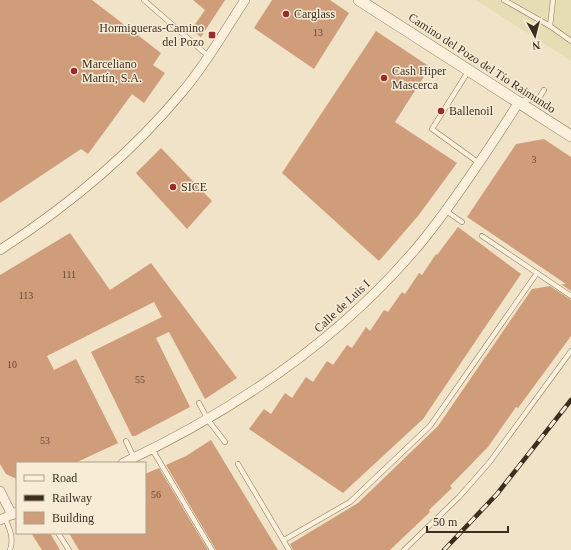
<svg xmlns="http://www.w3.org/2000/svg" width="571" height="550" viewBox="0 0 571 550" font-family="Georgia,serif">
	<rect width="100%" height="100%" fill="#f0e3c7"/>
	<!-- farmland -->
	<path fill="#e7ddb4" d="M 476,0 L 571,0 L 571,61 Z"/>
	<!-- building -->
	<g fill="#d09d7b">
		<path d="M 0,0 L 92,0 L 161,53 L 153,65 L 165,73 L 144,103 L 132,94 L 88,154 L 81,149 L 0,203 Z"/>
		<path d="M 193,0 L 225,0 L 201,37 L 191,30 L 205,10 Z"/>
		<path d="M 272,0 L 330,0 L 349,13 L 314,69 L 254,28 Z"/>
		<path d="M 376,31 L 430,67 L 395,122 L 457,163 L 418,216 L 379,261 L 282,173 Z"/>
		<path d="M 544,139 L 571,157 L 571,291 L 561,284 L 566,284 L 467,217 L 516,144 Z"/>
		<path d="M 161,148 L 212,201 L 187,229 L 136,173 Z"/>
		<path d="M 458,227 L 521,274 L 423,419 L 343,493 L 249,429 L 264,409 L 271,414 L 285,393 L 292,398 L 306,377 L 313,382 L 327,361 L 333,365 L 347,345 L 352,348 L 366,327 L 370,331 L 384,310 L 388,312 L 402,292 L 405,294 L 419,273 L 422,275 L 436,254 L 437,255 Z"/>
		<path d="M 70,233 L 110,290 L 151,263 L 237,378 L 205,399 L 169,332 L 156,338 L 190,407 L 135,436 L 132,436 L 91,352 L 162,317 L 154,302 L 47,356 L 54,370 L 76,359 L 118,443 L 75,463 L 17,463 L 17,479 L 6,474 L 0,464 L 0,275 Z"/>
		<path d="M 550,286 L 571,300 L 571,336 L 518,408 L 516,407 L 488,447 L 450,486 L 452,488 L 429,510 L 430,512 L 390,550 L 293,550 L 290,544 L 358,503 L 438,426 L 532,289 Z"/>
		<path d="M 211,440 L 228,468 L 278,550 L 216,550 L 166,465 L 186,456 Z"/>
		<path d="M 159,468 L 208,550 L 79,550 L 69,533 L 145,533 L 145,474 Z"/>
		<path d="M 31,533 L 50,533 L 60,550 L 42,550 Z"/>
	</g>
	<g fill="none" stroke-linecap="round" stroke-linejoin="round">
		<defs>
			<g id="service">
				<path d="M 144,0 L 208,56"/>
				<path d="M 504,0 L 550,26 L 571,41"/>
				<path d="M 550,26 L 553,0"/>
				<path d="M 469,70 L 432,129 L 479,163"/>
				<path d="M 520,101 L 539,98 L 544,90"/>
				<path d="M 446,211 L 462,222"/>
				<path d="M 482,236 L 571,296"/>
				<path d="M 199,403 L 208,420 L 225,442"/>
				<path d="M 126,441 L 134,458"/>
				<path d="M 152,449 L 212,550"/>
				<path d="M 238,464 L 289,550"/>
				<path d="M 5,518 C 10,530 14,538 10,550"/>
				<path d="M 58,533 L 69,550"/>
				<path d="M 284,540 L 350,502 L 430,426 L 537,273"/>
				<path d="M 404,550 L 459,497 L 489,463 L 571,351"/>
			</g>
			<g id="minor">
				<path d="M 0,250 C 68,206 131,154 183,91 C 207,63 225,30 245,0"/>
				<path d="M 123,463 C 238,409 343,338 424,239 C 459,195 489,149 519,102"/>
				<path d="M 0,491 L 12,515"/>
				<path d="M 0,520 L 17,512"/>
			</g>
			<path id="tertiary" d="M 359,0 L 571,136"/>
		</defs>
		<!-- service casing -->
		<use href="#service" stroke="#8d755b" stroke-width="5.5"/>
		<!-- minor casing -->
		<use href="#minor" stroke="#8d755b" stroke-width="10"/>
		<!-- tertiary casing -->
		<use href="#tertiary" stroke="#8d755b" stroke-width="12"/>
		<!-- service -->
		<use href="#service" stroke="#faf0db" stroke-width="4.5"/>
		<!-- minor -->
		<use href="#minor" stroke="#faf0db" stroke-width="9"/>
		<!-- tertiary -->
		<use href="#tertiary" stroke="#faf0db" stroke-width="11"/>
		<defs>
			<path id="rail" d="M 444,550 L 497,494 L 571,400"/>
		</defs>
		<!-- rail casing -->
		<use href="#rail" stroke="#3d2d1f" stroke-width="4.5"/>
		<!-- rail -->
		<use href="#rail" stroke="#f7edd7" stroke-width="3" stroke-dasharray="9" stroke-linecap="butt"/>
	</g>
	<!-- markers -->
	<g fill="#9f282c" stroke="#f7edd7" stroke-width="1.5">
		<circle cx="286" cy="14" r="4"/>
		<rect x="208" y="31" width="8" height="8" rx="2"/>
		<circle cx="74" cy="71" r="4"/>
		<circle cx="384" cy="78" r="4"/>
		<circle cx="441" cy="111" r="4"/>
		<circle cx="173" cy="187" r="4"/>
	</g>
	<g text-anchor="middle" stroke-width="3" stroke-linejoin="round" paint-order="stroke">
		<!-- number labels -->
		<g font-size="10" fill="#624936">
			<text x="318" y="36">13</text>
			<text x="534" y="163">3</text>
			<text x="69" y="278">111</text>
			<text x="26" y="299">113</text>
			<text x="12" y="368">10</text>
			<text x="140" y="383">55</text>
			<text x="45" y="444">53</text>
			<text x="156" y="498">56</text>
		</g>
		<!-- poi labels -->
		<g font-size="12" fill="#3d2d1f" stroke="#f7edd7" text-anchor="start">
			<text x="294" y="18">Carglass</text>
			<text x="204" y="32" text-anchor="end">Hormigueras-Camino<tspan x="204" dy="14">del Pozo</tspan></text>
			<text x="82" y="68">Marceliano<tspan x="82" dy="14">Martín, S.A.</tspan></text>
			<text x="392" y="75">Cash Hiper<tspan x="392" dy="14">Mascerca</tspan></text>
			<text x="449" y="115">Ballenoil</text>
			<text x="181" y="191">SICE</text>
		</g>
		<!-- street labels -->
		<g font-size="12" fill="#3d2d1f" stroke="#f7edd7">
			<text transform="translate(482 63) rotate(33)" y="4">Camino del Pozo del Tío Raimundo</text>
			<text transform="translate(342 306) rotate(-43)" y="4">Calle de Luis I</text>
		</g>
	</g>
	<!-- legend -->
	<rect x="16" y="462" width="130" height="72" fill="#f7edd7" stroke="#ada08d"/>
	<rect x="24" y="475" width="20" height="6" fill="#faf0db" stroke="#ada08d"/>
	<text x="52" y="482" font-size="12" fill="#3d2d1f">Road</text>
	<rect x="24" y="495" width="20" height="6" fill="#3d2d1f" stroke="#ada08d"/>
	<text x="52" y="502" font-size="12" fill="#3d2d1f">Railway</text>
	<rect x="24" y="512" width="20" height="12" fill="#d09d7b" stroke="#ada08d"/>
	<text x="52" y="522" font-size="12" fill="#3d2d1f">Building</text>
	<!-- north arrow -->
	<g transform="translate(535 36) rotate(173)" stroke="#f7edd7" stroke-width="3" paint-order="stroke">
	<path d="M0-3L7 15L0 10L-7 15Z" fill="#3d2d1f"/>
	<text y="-6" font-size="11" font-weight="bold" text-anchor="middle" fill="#3d2d1f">N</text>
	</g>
	<!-- scale -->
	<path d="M427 526v6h81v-6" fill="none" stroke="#3d2d1f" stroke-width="2"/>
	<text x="433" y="526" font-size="12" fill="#3d2d1f" stroke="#f7edd7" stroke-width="3" paint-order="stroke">50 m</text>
</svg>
